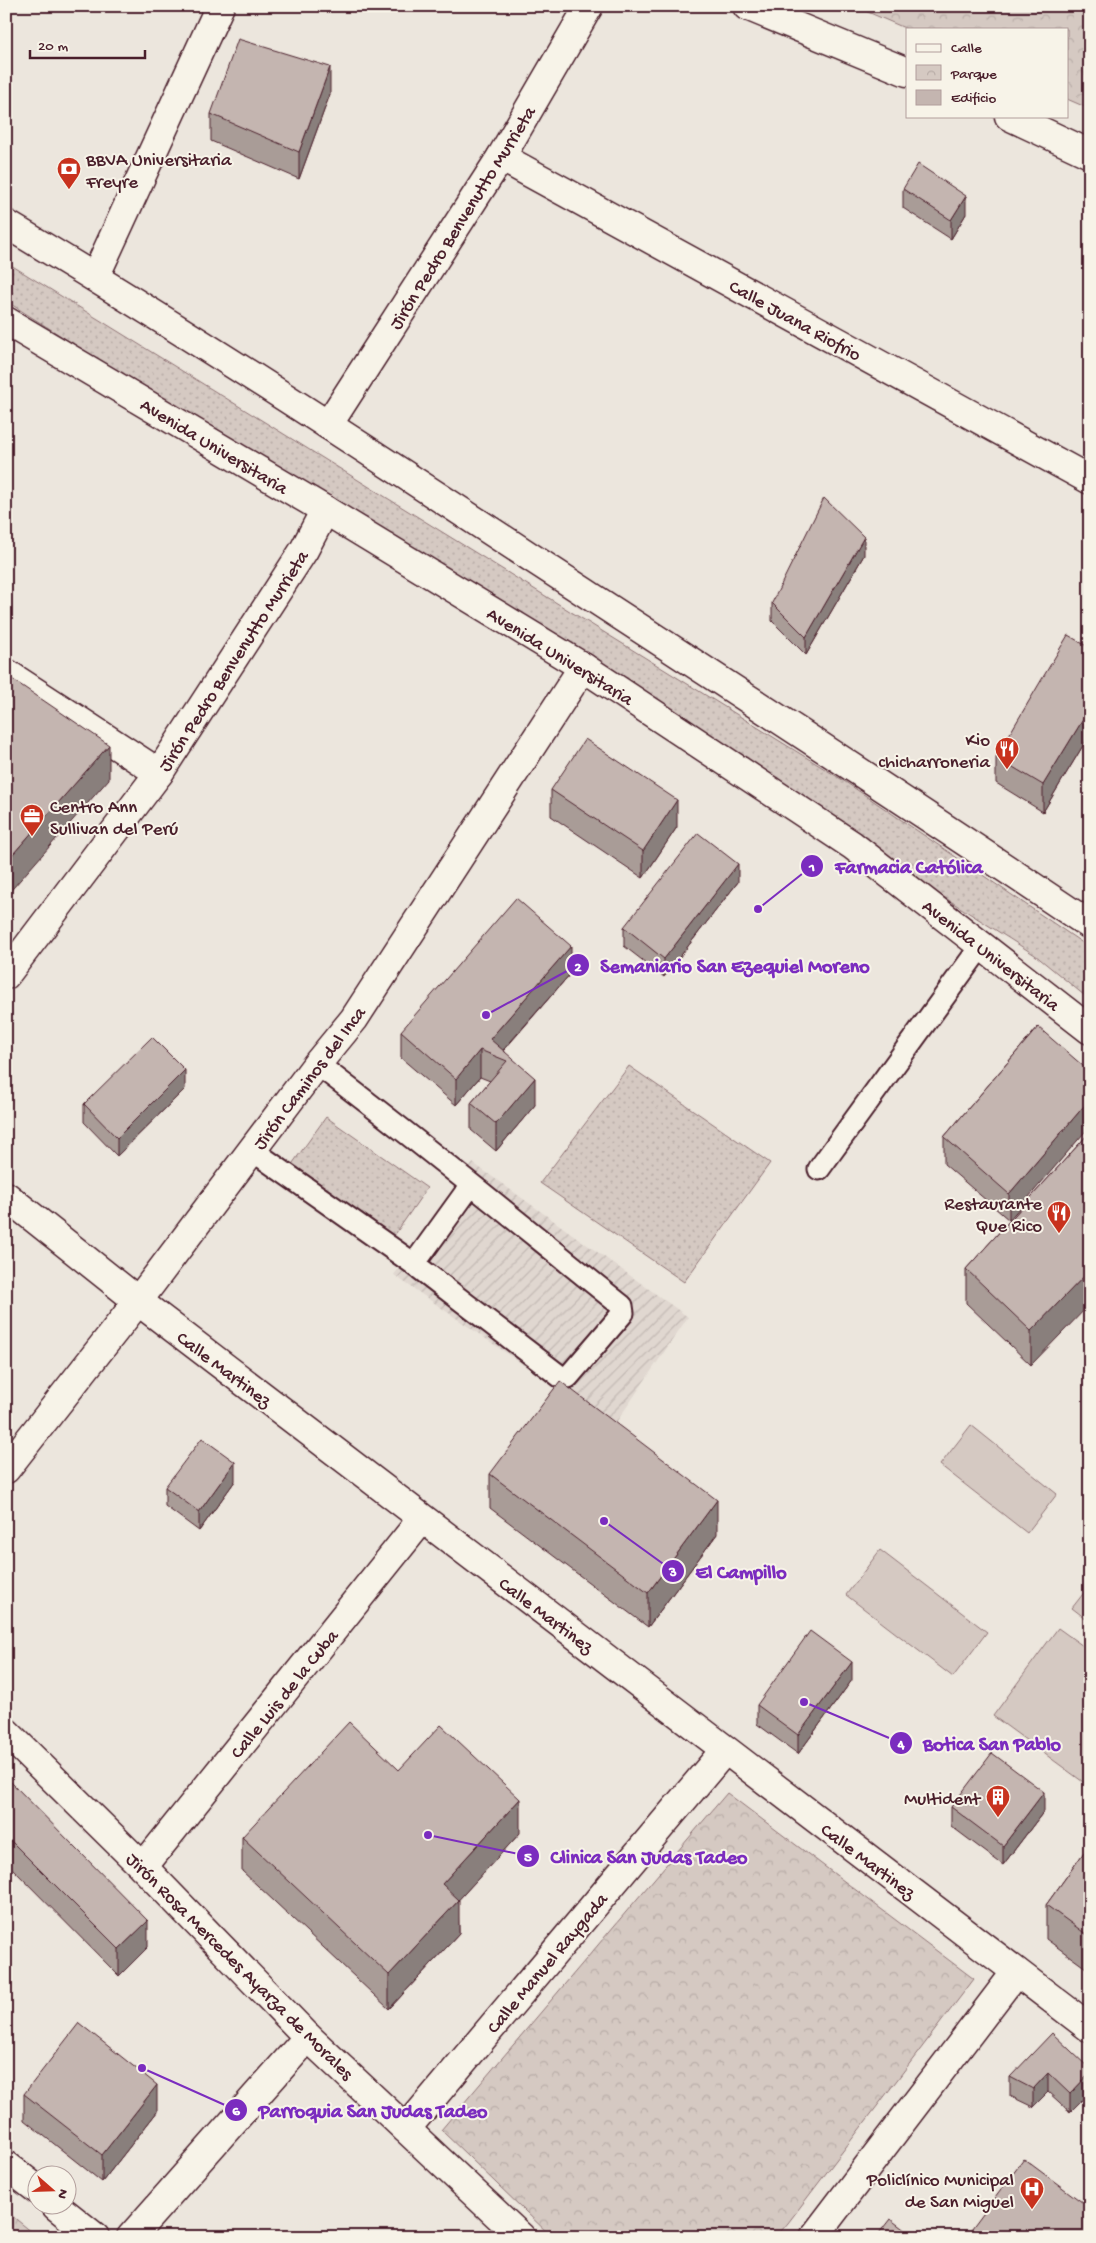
<svg xmlns="http://www.w3.org/2000/svg" width="1096" height="2243" viewBox="0 0 1096 2243" font-family="'Gochi Hand',sans-serif">
	<defs>
		<pattern id="industrial-furrows" width="10" height="10" patternUnits="userSpaceOnUse" patternTransform="scale(1.25)"><rect width="10" height="10" fill="#e0d7d0"/><path d="M-1 1l2-2M0 10L10 0M9 11l2-2" fill="none" stroke="#c2b8b3"/></pattern>
		<pattern id="grass-dots" width="8" height="8" patternUnits="userSpaceOnUse" patternTransform="scale(1.25)"><rect width="8" height="8" fill="#d5c9c2"/><path d="M2 2h.1M6 6h.1" fill="none" stroke="#b8aca7" stroke-width="1.8" stroke-linecap="round"/></pattern>
		<pattern id="park-crowns" width="20" height="18" patternUnits="userSpaceOnUse" patternTransform="scale(1.25)"><rect width="20" height="18" fill="#d5c9c2"/><path d="M2 6a3 3 0 1 1 6 0M12 15a3 3 0 1 1 6 0" fill="none" stroke="#b8aca7"/></pattern>
	</defs>
	<rect width="100%" height="100%" fill="#ece6dd"/>
	<filter id="ink" filterUnits="userSpaceOnUse"><feTurbulence type="fractalNoise" baseFrequency=".02" numOctaves="2"/><feDisplacementMap in="SourceGraphic" scale="10" xChannelSelector="R" yChannelSelector="G"/><feConvolveMatrix kernelMatrix="1 2 1 2 8 2 1 2 1" color-interpolation-filters="sRGB"/></filter>
	<g filter="url(#ink)">
		<!-- industrial -->
		<path fill="url(#industrial-furrows)" d="M 473,1163 L 688,1317 L 613,1427 L 394,1275 Z"/>
		<!-- grass -->
		<g fill="url(#grass-dots)" stroke="#907476">
			<path d="M 6,262 L 841,779 L 1090,948 L 1090,1000 L 1035,955 L 6,301 Z"/>
			<path d="M 629,1066 L 770,1163 L 684,1282 L 540,1183 Z"/>
			<path d="M 326,1117 L 427,1188 L 387,1246 L 285,1174 Z"/>
		</g>
		<!-- park -->
		<g fill="url(#park-crowns)" stroke="#907476">
			<path d="M 854,6 L 1090,6 L 1090,109 L 1067,99 L 1067,29 L 907,29 Z"/>
			<path d="M 727,1793 L 974,1979 L 788,2223 L 776,2237 L 552,2237 L 441,2130 Z"/>
			<path d="M 6,2211 L 38,2237 L 6,2237 Z"/>
		</g>
		<!-- pitch -->
		<g fill="#d5c9c2" stroke="#907476">
			<path d="M 971,1425 L 1057,1494 L 1027,1533 L 940,1465 Z"/>
			<path d="M 880,1550 L 987,1632 L 953,1677 L 846,1595 Z"/>
			<path d="M 1090,1585 L 1090,1622 L 1072,1608 Z"/>
			<path d="M 1058,1628 L 1090,1651 L 1090,1787 L 993,1716 Z"/>
		</g>
		<g fill="none" stroke-linecap="round" stroke-linejoin="round">
			<defs>
				<g id="service">
					<path d="M 317,1064 C 421,1142 521,1225 622,1306 L 623,1313 L 568,1377 L 561,1377 L 414,1264 L 471,1185"/>
					<path d="M 252,1150 L 414,1264"/>
					<path d="M 819,1169 L 981,946"/>
				</g>
				<g id="minor">
					<path d="M 747,6 L 907,72"/>
					<path d="M 1009,116 L 1090,154"/>
					<path d="M 501,157 L 1090,480"/>
					<path d="M 95,277 L 220,6"/>
					<path d="M 328,425 L 501,157 L 589,6"/>
					<path d="M 6,673 L 159,773"/>
					<path d="M 6,975 L 159,773 L 304,550 L 325,510"/>
					<path d="M 6,1196 L 138,1301 L 1090,2028"/>
					<path d="M 6,1469 L 138,1301 L 317,1064 L 354,1019 L 583,667"/>
					<path d="M 6,1732 L 143,1867 L 308,2037 L 521,2237"/>
					<path d="M 143,1867 L 422,1519"/>
					<path d="M 406,2129 L 725,1750"/>
					<path d="M 6,2165 L 38,2190"/>
					<path d="M 56,2206 L 95,2237"/>
					<path d="M 131,2237 L 308,2037"/>
					<path d="M 814,2237 L 1016,1972"/>
				</g>
				<g id="primary">
					<path d="M 6,224 C 184,330 358,444 532,558 C 718,679 905,800 1090,925"/>
					<path d="M 6,321 L 325,510 L 583,667 L 852,845 L 1090,1030"/>
				</g>
			</defs>
			<!-- service casing -->
			<use href="#service" stroke="#4a1f2b" stroke-width="25"/>
			<!-- minor casing -->
			<use href="#minor" stroke="#4a1f2b" stroke-width="31"/>
			<!-- primary casing -->
			<use href="#primary" stroke="#4a1f2b" stroke-width="31"/>
			<!-- service -->
			<use href="#service" stroke="#f7f3e8" stroke-width="21"/>
			<!-- minor -->
			<use href="#minor" stroke="#f7f3e8" stroke-width="28"/>
			<!-- primary -->
			<use href="#primary" stroke="#f7f3e8" stroke-width="28"/>
		</g>
		<!-- wall -->
		<g fill="#a99c97" stroke="#4a1f2b">
			<path d="M 330,94 L 299,179 L 211,141 L 211,114 Z"/>
			<path d="M 903,189 L 966,214 L 951,239 L 903,208 Z"/>
			<path d="M 864,555 L 806,655 L 772,621 L 772,603 Z"/>
			<path d="M 1090,648 L 1090,734 L 1043,812 L 996,783 L 996,757 Z"/>
			<path d="M 551,790 L 677,827 L 643,878 L 551,816 Z"/>
			<path d="M 738,882 L 664,977 L 624,946 L 624,927 Z"/>
			<path d="M 571,973 L 504,1050 L 535,1105 L 496,1151 L 471,1130 L 471,1103 L 490,1081 L 480,1077 L 456,1105 L 401,1058 L 401,1031 Z"/>
			<path d="M 1038,1027 L 1009,1220 L 944,1164 L 944,1137 Z"/>
			<path d="M 185,1089 L 117,1156 L 84,1122 L 84,1104 Z"/>
			<path d="M 1090,1132 L 1031,1365 L 966,1303 L 966,1269 Z"/>
			<path d="M 490,1474 L 717,1534 L 648,1627 L 490,1508 Z"/>
			<path d="M 235,1481 L 199,1531 L 165,1506 L 165,1487 Z"/>
			<path d="M 852,1680 L 798,1754 L 757,1724 L 757,1705 Z"/>
			<path d="M 6,1777 L 148,1947 L 119,1976 L 6,1862 Z"/>
			<path d="M 951,1807 L 1044,1811 L 1003,1865 L 951,1826 Z"/>
			<path d="M 520,1833 L 458,1900 L 459,1934 L 389,2009 L 242,1871 L 242,1837 Z"/>
			<path d="M 1090,1844 L 1090,1971 L 1046,1939 L 1046,1905 Z"/>
			<path d="M 1090,2069 L 1090,2092 L 1070,2112 L 1048,2092 L 1033,2107 L 1010,2096 L 1010,2077 Z"/>
			<path d="M 24,2094 L 157,2112 L 102,2182 L 24,2120 Z"/>
		</g>
		<!-- shaded-wall -->
		<g fill="#897f7b" stroke="#4a1f2b">
			<path d="M 330,67 L 330,94 L 299,179 L 299,152 Z"/>
			<path d="M 966,196 L 966,214 L 951,239 L 951,220 Z"/>
			<path d="M 864,537 L 864,555 L 806,655 L 806,637 Z"/>
			<path d="M 1090,708 L 1090,734 L 1043,812 L 1043,785 Z"/>
			<path d="M 109,745 L 109,779 L 6,896 L 6,862 Z"/>
			<path d="M 677,800 L 677,827 L 643,878 L 643,851 Z"/>
			<path d="M 738,864 L 738,882 L 664,977 L 664,959 Z"/>
			<path d="M 571,946 L 571,973 L 497,1057 L 490,1039 Z"/>
			<path d="M 480,1050 L 480,1077 L 456,1105 L 456,1079 Z"/>
			<path d="M 185,1070 L 185,1089 L 117,1156 L 117,1138 Z"/>
			<path d="M 535,1078 L 535,1105 L 496,1151 L 496,1124 Z"/>
			<path d="M 1090,1099 L 1090,1126 L 1009,1220 L 1009,1194 Z"/>
			<path d="M 1090,1270 L 1090,1304 L 1031,1365 L 1031,1331 Z"/>
			<path d="M 235,1462 L 235,1481 L 199,1531 L 199,1512 Z"/>
			<path d="M 717,1500 L 717,1534 L 648,1627 L 648,1593 Z"/>
			<path d="M 852,1662 L 852,1680 L 798,1754 L 798,1735 Z"/>
			<path d="M 1044,1792 L 1044,1811 L 1003,1865 L 1003,1846 Z"/>
			<path d="M 520,1799 L 520,1833 L 442,1918 L 442,1884 Z"/>
			<path d="M 459,1900 L 459,1934 L 389,2009 L 389,1975 Z"/>
			<path d="M 148,1921 L 148,1947 L 119,1976 L 119,1949 Z"/>
			<path d="M 1048,2073 L 1048,2092 L 1033,2107 L 1033,2089 Z"/>
			<path d="M 1090,2073 L 1090,2092 L 1070,2112 L 1070,2094 Z"/>
			<path d="M 157,2085 L 157,2112 L 102,2182 L 102,2155 Z"/>
		</g>
		<!-- building -->
		<g fill="#c4b5b0" stroke="#4a1f2b">
			<path d="M 238,39 L 330,67 L 299,152 L 211,114 Z"/>
			<path d="M 918,164 L 966,196 L 951,220 L 903,189 Z"/>
			<path d="M 824,498 L 864,537 L 806,637 L 772,603 Z"/>
			<path d="M 1068,635 L 1090,648 L 1090,708 L 1043,785 L 996,757 Z"/>
			<path d="M 6,675 L 109,745 L 6,862 Z"/>
			<path d="M 585,739 L 677,800 L 643,851 L 551,790 Z"/>
			<path d="M 698,833 L 738,864 L 664,959 L 624,927 Z"/>
			<path d="M 516,898 L 571,946 L 490,1039 L 535,1078 L 496,1124 L 471,1103 L 507,1061 L 480,1050 L 456,1079 L 401,1031 Z"/>
			<path d="M 1038,1027 L 1090,1072 L 1090,1099 L 1009,1194 L 944,1137 Z"/>
			<path d="M 152,1037 L 185,1070 L 117,1138 L 84,1104 Z"/>
			<path d="M 1090,1132 L 1090,1270 L 1031,1331 L 966,1269 Z"/>
			<path d="M 560,1381 L 717,1500 L 648,1593 L 490,1474 Z"/>
			<path d="M 202,1438 L 235,1462 L 199,1512 L 165,1487 Z"/>
			<path d="M 810,1631 L 852,1662 L 798,1735 L 757,1705 Z"/>
			<path d="M 349,1722 L 399,1770 L 441,1725 L 520,1799 L 442,1884 L 459,1900 L 389,1975 L 242,1837 Z"/>
			<path d="M 992,1753 L 1044,1792 L 1003,1846 L 951,1807 Z"/>
			<path d="M 6,1777 L 148,1921 L 119,1949 L 6,1836 Z"/>
			<path d="M 1090,1844 L 1090,1937 L 1046,1905 Z"/>
			<path d="M 79,2023 L 157,2085 L 102,2155 L 24,2094 Z"/>
			<path d="M 1052,2033 L 1090,2069 L 1090,2073 L 1070,2094 L 1048,2073 L 1033,2089 L 1010,2077 Z"/>
			<path d="M 1024,2159 L 1090,2208 L 1090,2237 L 966,2237 Z"/>
			<path d="M 890,2219 L 914,2237 L 876,2237 Z"/>
		</g>
	</g>
	<!-- icons -->
	<defs>
		<symbol id="bank-pin" viewBox="-11 -11 22 30"><path d="M0 17L-7.5 6A9.5 9.5 0 1 1 7.5 6Z" fill="#c8321e" stroke="#f7f3e8"/><path d="M-6-4H6V4H-6ZM0-2.3a2.3 2.3 0 1 0 0 4.6a2.3 2.3 0 1 0 0-4.6Z" fill="#fff"/></symbol>
		<symbol id="restaurant-pin" viewBox="-11 -11 22 30"><path d="M0 17L-7.5 6A9.5 9.5 0 1 1 7.5 6Z" fill="#c8321e" stroke="#f7f3e8"/><path d="M-5-6h1v4h1v-4h1v4h1v-4h1v5L-1.5 .5V6h-2V.5L-5-1ZM5-6V6H3V1.5H1.5Q1.5-4 5-6Z" fill="#fff"/></symbol>
		<symbol id="office-pin" viewBox="-11 -11 22 30"><path d="M0 17L-7.5 6A9.5 9.5 0 1 1 7.5 6Z" fill="#c8321e" stroke="#f7f3e8"/><path d="M-6-3h4V-5.5h4V-3h4V5H-6ZM-1-4.5V-3h2v-1.5ZM-6 0V1H6V0Z" fill="#fff"/></symbol>
		<symbol id="building-pin" viewBox="-11 -11 22 30"><path d="M0 17L-7.5 6A9.5 9.5 0 1 1 7.5 6Z" fill="#c8321e" stroke="#f7f3e8"/><path d="M-4-6H4V6H1V3H-1V6H-4ZM-2.5-4.3h1.7v1.8h-1.7ZM.8-4.3h1.7v1.8H.8ZM-2.5-1h1.7V.8h-1.7ZM.8-1h1.7V.8H.8Z" fill="#fff"/></symbol>
		<symbol id="hospital-pin" viewBox="-11 -11 22 30"><path d="M0 17L-7.5 6A9.5 9.5 0 1 1 7.5 6Z" fill="#c8321e" stroke="#f7f3e8"/><path d="M-5-5h3v3.5h4V-5h3V5h-3V1.5h-4V5h-3Z" fill="#fff"/></symbol>
	</defs>
	<g fill-rule="evenodd">
		<use href="#bank-pin" x="55" y="155" width="28" height="38"/>
		<use href="#restaurant-pin" x="993" y="735" width="28" height="38"/>
		<use href="#office-pin" x="18" y="802" width="28" height="38"/>
		<use href="#restaurant-pin" x="1045" y="1199" width="28" height="38"/>
		<use href="#building-pin" x="984" y="1783" width="28" height="38"/>
		<use href="#hospital-pin" x="1018" y="2175" width="28" height="38"/>
	</g>
	<g text-anchor="middle" stroke-width="4" stroke-linejoin="round" paint-order="stroke">
		<!-- poi labels -->
		<g font-size="19" fill="#4a1f2b" stroke="#f7f3e8" text-anchor="end">
			<text x="86" y="165" text-anchor="start">BBVA Universitaria<tspan x="86" dy="22">Freyre</tspan></text>
			<text x="990" y="745">Kio<tspan x="990" dy="22">chicharroneria</tspan></text>
			<text x="50" y="812" text-anchor="start">Centro Ann<tspan x="50" dy="22">Sullivan del Perú</tspan></text>
			<text x="1042" y="1209">Restaurante<tspan x="1042" dy="22">Que Rico</tspan></text>
			<text x="980" y="1804">Multident</text>
			<text x="1014" y="2185">Policlínico Municipal<tspan x="1014" dy="22">de San Miguel</tspan></text>
		</g>
		<!-- street labels -->
		<g font-size="19" fill="#4a1f2b" stroke="#f7f3e8">
			<text transform="translate(461 217) rotate(-58)" y="7">Jirón Pedro Benvenutto Murrieta</text>
			<text transform="translate(796 319) rotate(29)" y="7">Calle Juana Riofrio</text>
			<text transform="translate(215 445) rotate(31)" y="7">Avenida Universitaria</text>
			<text transform="translate(561 655) rotate(32)" y="7">Avenida Universitaria</text>
			<text transform="translate(232 660) rotate(-57)" y="7">Jirón Pedro Benvenutto Murrieta</text>
			<text transform="translate(992 954) rotate(38)" y="7">Avenida Universitaria</text>
			<text transform="translate(308 1077) rotate(-53)" y="7">Jirón Caminos del Inca</text>
			<text transform="translate(225 1368) rotate(37)" y="7">Calle Martinez</text>
			<text transform="translate(547 1614) rotate(37)" y="7">Calle Martinez</text>
			<text transform="translate(283 1693) rotate(-51)" y="7">Calle Luis de la Cuba</text>
			<text transform="translate(869 1860) rotate(37)" y="7">Calle Martinez</text>
			<text transform="translate(546 1962) rotate(-50)" y="7">Calle Manuel Raygada</text>
			<text transform="translate(241 1965) rotate(45)" y="7">Jirón Rosa Mercedes Ayarza de Morales</text>
		</g>
	</g>
	<!-- callouts -->
	<path fill="none" stroke="#7b2cbf" stroke-width="2" d="M758 909L812 866M486 1015L578 965M604 1521L673 1571M804 1702L901 1743M428 1835L528 1856M142 2068L236 2110"/>
	<g fill="#7b2cbf" stroke="#f7f3e8" stroke-width="2">
		<circle cx="758" cy="909" r="5"/>
		<circle cx="486" cy="1015" r="5"/>
		<circle cx="604" cy="1521" r="5"/>
		<circle cx="804" cy="1702" r="5"/>
		<circle cx="428" cy="1835" r="5"/>
		<circle cx="142" cy="2068" r="5"/>
		<circle cx="812" cy="866" r="12"/>
		<circle cx="578" cy="965" r="12"/>
		<circle cx="673" cy="1571" r="12"/>
		<circle cx="901" cy="1743" r="12"/>
		<circle cx="528" cy="1856" r="12"/>
		<circle cx="236" cy="2110" r="12"/>
	</g>
	<g font-size="15" text-anchor="middle" font-weight="bold" fill="#fff">
		<text x="812" y="871">1</text>
		<text x="578" y="971">2</text>
		<text x="673" y="1576">3</text>
		<text x="901" y="1748">4</text>
		<text x="528" y="1861">5</text>
		<text x="236" y="2115">6</text>
	</g>
	<g font-size="20" text-anchor="middle" font-weight="bold" fill="#7b2cbf" stroke="#f7f3e8" stroke-width="4" stroke-linejoin="round" paint-order="stroke">
		<text x="909" y="873">Farmacia Católica</text>
		<text x="735" y="972">Semaniario San Ezequiel Moreno</text>
		<text x="741" y="1578">El Campillo</text>
		<text x="992" y="1750">Botica San Pablo</text>
		<text x="649" y="1863">Clinica San Judas Tadeo</text>
		<text x="373" y="2117">Parroquia San Judas Tadeo</text>
	</g>
	<!-- margin -->
	<rect width="1096" height="2243" fill="none" stroke="#f7f3e8" stroke-width="25"/>
	<rect x="12" y="12" width="1071" height="2218" fill="none" stroke="#4a1f2b" stroke-width="2" filter="url(#ink)"/>
	<!-- legend -->
	<rect x="906" y="28" width="162" height="90" fill="#f7f3e8" stroke="#b29e9c"/>
	<rect x="916" y="44" width="25" height="8" fill="#f7f3e8" stroke="#b29e9c"/>
	<text x="951" y="52" font-size="15" fill="#4a1f2b">Calle</text>
	<rect x="916" y="65" width="25" height="15" fill="url(#park-crowns)" stroke="#b29e9c"/>
	<text x="951" y="78" font-size="15" fill="#4a1f2b">Parque</text>
	<rect x="916" y="90" width="25" height="15" fill="#c4b5b0" stroke="#b29e9c"/>
	<text x="951" y="102" font-size="15" fill="#4a1f2b">Edificio</text>
	<!-- north arrow -->
	<g transform="translate(52 2190) rotate(110)"><circle r="24" fill="#f7f3e8" stroke="#b29e9c"/>
	<path d="M0-4L9 19L0 12L-9 19Z" fill="#c8321e"/>
	<text y="-8" font-size="14" font-weight="bold" text-anchor="middle" fill="#4a1f2b">N</text>
	</g>
	<!-- scale -->
	<path d="M30 50v8h115v-8" fill="none" stroke="#4a1f2b" stroke-width="2.5"/>
	<text x="38" y="50" font-size="15" fill="#4a1f2b" stroke="#f7f3e8" stroke-width="4" paint-order="stroke">20 m</text>
</svg>
